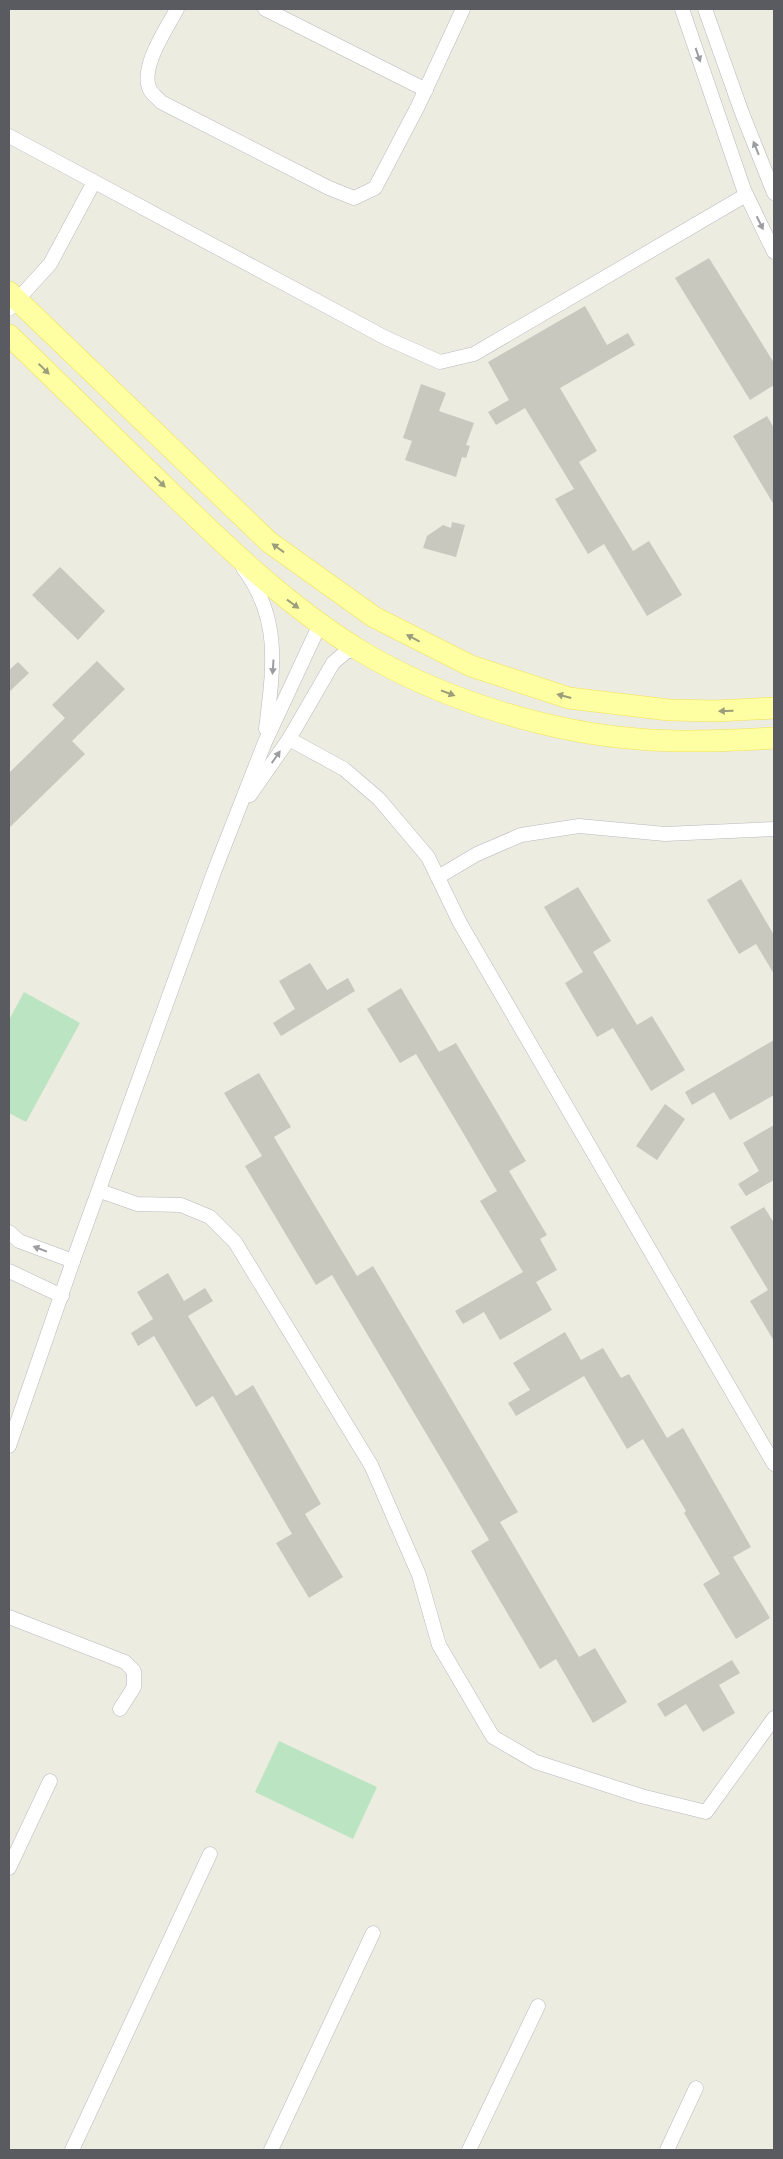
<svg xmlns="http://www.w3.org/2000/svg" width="783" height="2159" viewBox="0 0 783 2159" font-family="'Alegreya Sans',sans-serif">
	<rect width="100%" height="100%" fill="#ecece0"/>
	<!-- green -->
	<g fill="#bbe5c2">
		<path d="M 24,992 L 80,1023 L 26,1122 L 9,1113 L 9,1020 Z"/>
		<path d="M 279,1741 L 377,1787 L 353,1839 L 255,1792 Z"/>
	</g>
	<!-- building -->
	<g fill="#c9c8bf">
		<path d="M 709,258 L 774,363 L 774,385 L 750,400 L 675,278 Z"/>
		<path d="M 585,306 L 607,345 L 628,333 L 635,345 L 560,388 L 597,451 L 579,462 L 633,551 L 649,541 L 682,595 L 647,616 L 604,544 L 588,554 L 555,499 L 574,489 L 525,408 L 496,425 L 488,412 L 509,400 L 488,362 Z"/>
		<path d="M 421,384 L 446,393 L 439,411 L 474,423 L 466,445 L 470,446 L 466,458 L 462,457 L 456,477 L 405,460 L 412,441 L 403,438 Z"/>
		<path d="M 767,416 L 774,428 L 774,505 L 733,436 Z"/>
		<path d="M 452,522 L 465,525 L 456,557 L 423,548 L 427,536 L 443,525 L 451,528 Z"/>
		<path d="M 60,567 L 105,611 L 78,640 L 32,595 Z"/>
		<path d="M 97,661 L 125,689 L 72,741 L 85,754 L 9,828 L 9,773 L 65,718 L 52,705 Z"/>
		<path d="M 18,662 L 29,673 L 9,692 L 9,670 Z"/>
		<path d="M 741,879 L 774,935 L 774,974 L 756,944 L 739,954 L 707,900 Z"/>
		<path d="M 578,887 L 611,941 L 593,952 L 637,1025 L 652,1016 L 685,1070 L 651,1091 L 613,1028 L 597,1037 L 565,983 L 583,972 L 544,907 Z"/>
		<path d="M 310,963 L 327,990 L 348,978 L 355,991 L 281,1036 L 273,1023 L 295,1009 L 279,981 Z"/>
		<path d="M 401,988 L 439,1052 L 456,1043 L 526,1161 L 509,1171 L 547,1235 L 540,1239 L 557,1270 L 536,1282 L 552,1310 L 500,1340 L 484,1312 L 463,1324 L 455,1311 L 523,1272 L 480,1201 L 497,1191 L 459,1126 L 416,1054 L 400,1063 L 367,1009 Z"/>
		<path d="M 774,1040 L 774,1095 L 730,1120 L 714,1092 L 692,1105 L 685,1092 Z"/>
		<path d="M 259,1073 L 291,1127 L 274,1137 L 312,1201 L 357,1276 L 373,1266 L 518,1512 L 500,1522 L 537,1585 L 579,1657 L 595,1648 L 627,1702 L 593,1723 L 556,1659 L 540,1669 L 471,1551 L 489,1540 L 452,1477 L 332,1275 L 316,1285 L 245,1166 L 262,1156 L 224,1093 Z"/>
		<path d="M 665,1104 L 685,1119 L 657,1160 L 636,1146 Z"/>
		<path d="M 774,1125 L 774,1180 L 746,1196 L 738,1184 L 759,1171 L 743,1143 Z"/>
		<path d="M 764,1207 L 774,1223 L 774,1341 L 750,1301 L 768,1290 L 730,1227 Z"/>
		<path d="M 168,1273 L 184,1301 L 205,1288 L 213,1301 L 188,1316 L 236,1396 L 253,1385 L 321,1504 L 305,1514 L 343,1577 L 309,1598 L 276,1543 L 292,1534 L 213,1396 L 196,1407 L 154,1336 L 138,1346 L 131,1333 L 153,1319 L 137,1292 Z"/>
		<path d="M 565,1332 L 581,1360 L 603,1348 L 621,1378 L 629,1374 L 667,1438 L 683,1428 L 751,1547 L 733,1557 L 770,1618 L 736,1639 L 703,1584 L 720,1574 L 684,1513 L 686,1511 L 643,1439 L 627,1449 L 584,1376 L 516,1416 L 508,1403 L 530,1390 L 513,1363 Z"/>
		<path d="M 732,1660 L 740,1673 L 719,1685 L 735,1713 L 703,1732 L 686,1704 L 665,1717 L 657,1704 Z"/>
	</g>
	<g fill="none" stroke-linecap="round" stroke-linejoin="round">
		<defs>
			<g id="minor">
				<path d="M 177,9 C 167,28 139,68 150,90 C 152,94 158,98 161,102 L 329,188 L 354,198 L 375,188 L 418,106 L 463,9"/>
				<path d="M 265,9 L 426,90"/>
				<path d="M 682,9 L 744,190 L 774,252"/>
				<path d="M 705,9 L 742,113 L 774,193"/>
				<path d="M 9,136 L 386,338 L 440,362 L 474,354 L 746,195"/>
				<path d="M 9,309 L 50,264 L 94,182"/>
				<path d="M 243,568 C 282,619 273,670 266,729"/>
				<path d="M 289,739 L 344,769 L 379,799 L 428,857 L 460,923 L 774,1464"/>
				<path d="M 250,795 L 289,739 L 333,663 L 347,651 L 361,651"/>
				<path d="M 438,877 L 477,854 L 521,835 L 579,826 L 665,834 L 774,829"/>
				<path d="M 100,1191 L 137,1204 L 181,1205 L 210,1217 L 235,1242 L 371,1465 L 419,1575 L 439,1645 L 493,1737 L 536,1762 L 641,1796 L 706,1812 L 774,1718"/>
				<path d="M 9,1232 L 19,1241 L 73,1261"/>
				<path d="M 9,1271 L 62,1296"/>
				<path d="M 9,1446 L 73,1261 L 214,872 L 265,742 L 320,624"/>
				<path d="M 9,1617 L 125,1662 L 134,1671 L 134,1687 L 120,1709"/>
				<path d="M 9,1868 L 50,1781"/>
				<path d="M 72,2150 L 210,1854"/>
				<path d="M 271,2150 L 373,1933"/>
				<path d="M 469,2150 L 538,2006"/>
				<path d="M 667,2150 L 696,2088"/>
			</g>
			<g id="primary">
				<path d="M 9,292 L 269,542 L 374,617 L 471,666 L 569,698 L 669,710 L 716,711 L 774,708"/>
				<path d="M 9,335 C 61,386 113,436 165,487 C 226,546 286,605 359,650 C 438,698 546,732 638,739 C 684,743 729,741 774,738"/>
			</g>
		</defs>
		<!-- minor casing -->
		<use href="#minor" stroke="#b8b9bf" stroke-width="15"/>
		<!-- primary casing -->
		<use href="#primary" stroke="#f3e152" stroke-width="22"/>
		<!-- minor -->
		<use href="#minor" stroke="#fff" stroke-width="14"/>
		<!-- primary -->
		<use href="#primary" stroke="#feffa2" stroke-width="21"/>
	</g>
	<!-- one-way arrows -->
	<defs><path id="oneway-solid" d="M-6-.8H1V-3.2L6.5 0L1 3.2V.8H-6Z" transform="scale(1.25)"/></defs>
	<g fill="#9b9da0">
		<use href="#oneway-solid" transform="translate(698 55) rotate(71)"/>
		<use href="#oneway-solid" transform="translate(756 148) rotate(-112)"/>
		<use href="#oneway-solid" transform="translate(760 223) rotate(64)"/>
		<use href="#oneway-solid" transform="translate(273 667) rotate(94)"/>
		<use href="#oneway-solid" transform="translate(276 757) rotate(-55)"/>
		<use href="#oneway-solid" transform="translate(40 1249) rotate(-159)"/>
	</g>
	<g fill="#9b9d7b">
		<use href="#oneway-solid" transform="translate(44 369) rotate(44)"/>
		<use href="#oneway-solid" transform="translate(160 482) rotate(44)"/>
		<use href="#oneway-solid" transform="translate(278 548) rotate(-144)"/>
		<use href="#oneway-solid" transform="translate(293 604) rotate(36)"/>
		<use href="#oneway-solid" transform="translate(413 638) rotate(-152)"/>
		<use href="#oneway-solid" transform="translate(448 693) rotate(21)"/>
		<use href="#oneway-solid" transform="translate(564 696) rotate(-165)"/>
		<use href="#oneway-solid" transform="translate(726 711) rotate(178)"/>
	</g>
	<!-- border -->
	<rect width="783" height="2159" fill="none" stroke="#595b61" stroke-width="20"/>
</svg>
